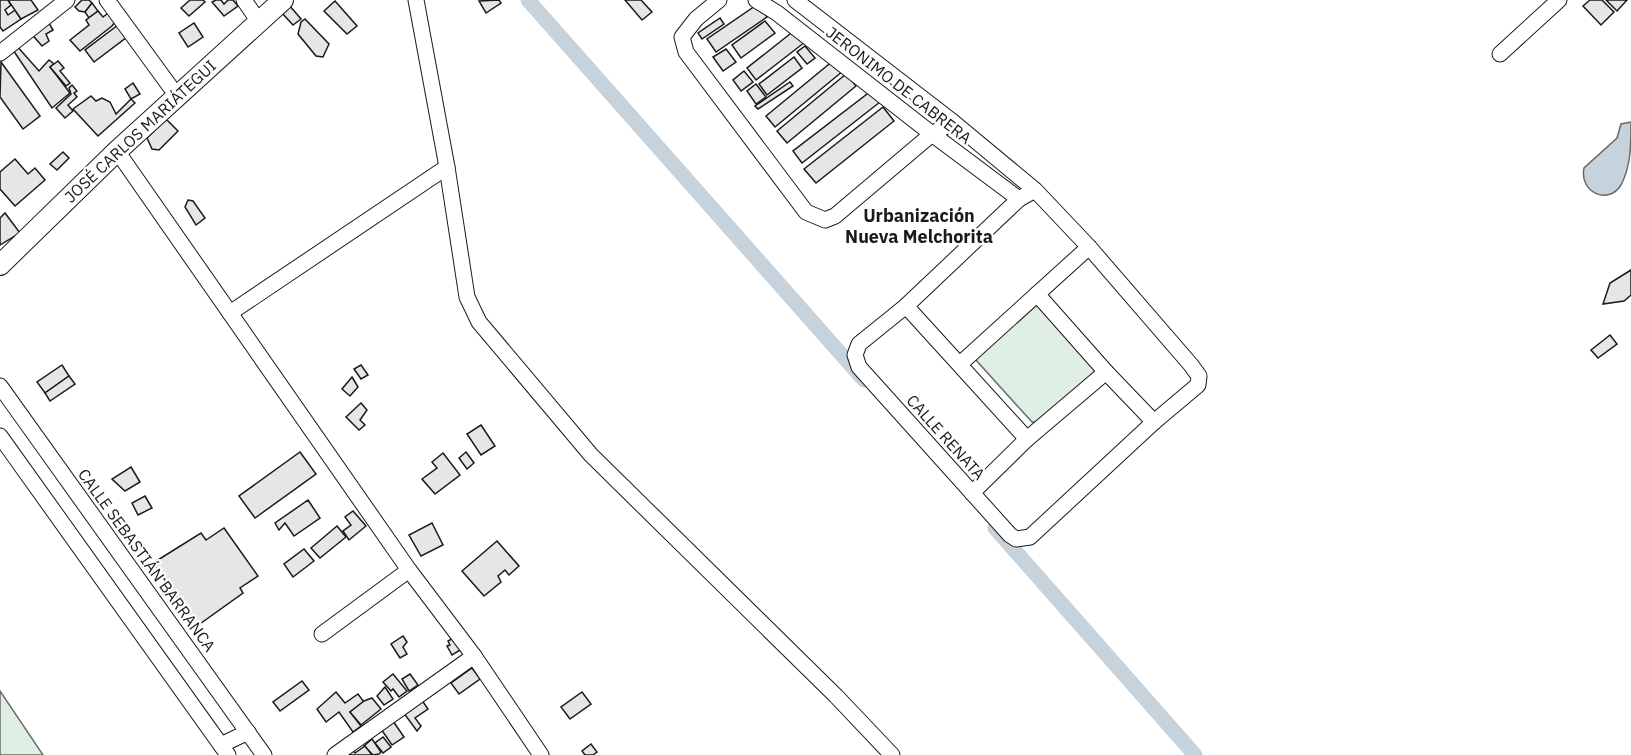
<svg xmlns="http://www.w3.org/2000/svg" width="1631" height="755" viewBox="0 0 1631 755" font-family="'IBM Plex Sans',sans-serif">
	<rect width="100%" height="100%" fill="#fff"/>
	<!-- green -->
	<g fill="#e0efe3" stroke="#6a6a6a" stroke-width="1.5">
		<path d="M 1046,294 L 1103,357 L 1103,364 L 1040,422 L 1032,422 L 975,359 Z"/>
		<path d="M 0,691 L 43,755 L 0,755 Z"/>
	</g>
	<!-- water -->
	<path fill="#c6d2dc" stroke="#6a6a6a" stroke-width="1.5" d="M 1631,122 C 1631,145 1631,166 1621,185 C 1608,206 1579,192 1584,168 L 1617,138 L 1621,124 Z"/>
	<g fill="none" stroke-linecap="round" stroke-linejoin="round">
		<!-- canal -->
		<g stroke="#c6d2dc" stroke-width="15">
			<path d="M 528,0 L 864,380"/>
			<path d="M 995,528 L 1195,755"/>
		</g>
	</g>
	<!-- building -->
	<g fill="#e6e6e6" stroke="#1a1a1a" stroke-width="1.5">
		<path d="M 0,0 L 8,0 L 11,5 L 5,10 L 8,15 L 15,10 L 21,19 L 3,31 L 0,27 Z"/>
		<path d="M 8,0 L 31,0 L 38,10 L 21,19 Z"/>
		<path d="M 82,0 L 89,0 L 92,3 L 85,12 L 79,11 L 75,7 Z"/>
		<path d="M 190,0 L 203,0 L 205,2 L 189,16 L 181,8 Z"/>
		<path d="M 216,0 L 221,0 L 224,4 L 228,0 L 233,0 L 238,6 L 224,16 L 212,2 Z"/>
		<path d="M 499,0 L 501,3 L 486,13 L 479,1 Z"/>
		<path d="M 625,0 L 641,0 L 652,12 L 642,20 Z"/>
		<path d="M 1590,0 L 1602,0 L 1614,12 L 1601,25 L 1583,6 Z"/>
		<path d="M 1606,0 L 1627,0 L 1617,11 Z"/>
		<path d="M 335,1 L 357,26 L 347,34 L 324,11 Z"/>
		<path d="M 92,3 L 98,11 L 89,18 L 85,12 Z"/>
		<path d="M 758,4 L 767,17 L 716,52 L 707,39 Z"/>
		<path d="M 289,5 L 301,19 L 293,25 L 281,12 Z"/>
		<path d="M 98,11 L 103,17 L 108,13 L 115,22 L 112,26 L 80,51 L 70,40 L 89,25 L 86,20 Z"/>
		<path d="M 46,18 L 53,30 L 46,34 L 49,41 L 42,46 L 29,31 Z"/>
		<path d="M 720,18 L 724,24 L 702,39 L 698,33 Z"/>
		<path d="M 305,19 L 329,44 L 323,57 L 316,56 L 298,34 L 301,22 Z"/>
		<path d="M 765,21 L 775,33 L 741,58 L 732,45 Z"/>
		<path d="M 194,23 L 203,37 L 188,47 L 179,33 Z"/>
		<path d="M 118,25 L 127,37 L 94,62 L 85,50 Z"/>
		<path d="M 795,30 L 805,42 L 756,80 L 747,68 Z"/>
		<path d="M 16,45 L 39,71 L 49,60 L 54,64 L 50,67 L 70,93 L 52,108 L 13,50 Z"/>
		<path d="M 805,46 L 815,58 L 807,64 L 797,52 Z"/>
		<path d="M 726,49 L 736,62 L 723,71 L 713,57 Z"/>
		<path d="M 794,57 L 802,68 L 767,95 L 759,84 Z"/>
		<path d="M 834,60 L 843,71 L 775,127 L 766,116 Z"/>
		<path d="M 58,61 L 64,68 L 60,71 L 70,83 L 66,86 L 50,67 Z"/>
		<path d="M 1,62 L 40,116 L 23,129 L 0,97 Z"/>
		<path d="M 744,71 L 753,82 L 741,91 L 733,80 Z"/>
		<path d="M 846,74 L 856,86 L 787,143 L 777,131 Z"/>
		<path d="M 790,82 L 793,86 L 758,109 L 755,106 Z"/>
		<path d="M 133,83 L 140,94 L 131,99 L 125,89 Z"/>
		<path d="M 756,84 L 766,97 L 756,104 L 747,91 Z"/>
		<path d="M 72,85 L 77,91 L 74,93 L 77,97 L 68,105 L 73,111 L 65,118 L 56,108 L 71,94 L 69,88 Z"/>
		<path d="M 871,91 L 880,102 L 802,163 L 793,151 Z"/>
		<path d="M 91,96 L 96,101 L 102,98 L 110,102 L 116,114 L 131,99 L 135,103 L 98,136 L 73,109 Z"/>
		<path d="M 883,107 L 894,121 L 816,183 L 804,169 Z"/>
		<path d="M 166,119 L 178,131 L 159,150 L 152,149 L 147,138 Z"/>
		<path d="M 63,152 L 69,158 L 57,170 L 50,164 Z"/>
		<path d="M 15,159 L 28,174 L 35,168 L 45,180 L 15,206 L 0,189 L 0,172 Z"/>
		<path d="M 188,200 L 193,201 L 205,218 L 196,225 L 185,207 Z"/>
		<path d="M 5,213 L 20,233 L 0,245 L 0,218 Z"/>
		<path d="M 1631,270 L 1631,295 L 1624,301 L 1603,304 L 1610,283 Z"/>
		<path d="M 1610,335 L 1617,344 L 1598,358 L 1591,350 Z"/>
		<path d="M 62,365 L 69,376 L 45,393 L 37,382 Z"/>
		<path d="M 361,365 L 368,375 L 361,379 L 354,369 Z"/>
		<path d="M 69,376 L 75,384 L 50,401 L 45,393 Z"/>
		<path d="M 352,377 L 358,387 L 350,396 L 342,389 Z"/>
		<path d="M 361,403 L 367,410 L 360,420 L 365,425 L 359,430 L 346,417 Z"/>
		<path d="M 481,425 L 495,446 L 481,455 L 467,434 Z"/>
		<path d="M 300,452 L 316,474 L 255,518 L 239,496 Z"/>
		<path d="M 466,452 L 474,463 L 467,469 L 459,458 Z"/>
		<path d="M 443,453 L 460,475 L 435,494 L 422,479 L 437,468 L 432,462 Z"/>
		<path d="M 131,467 L 140,482 L 125,491 L 112,479 Z"/>
		<path d="M 145,496 L 152,508 L 138,515 L 132,503 Z"/>
		<path d="M 308,500 L 320,518 L 294,536 L 285,523 L 279,530 L 275,523 Z"/>
		<path d="M 353,511 L 366,526 L 349,540 L 343,531 L 351,525 L 345,517 Z"/>
		<path d="M 432,523 L 443,545 L 421,556 L 409,535 Z"/>
		<path d="M 337,526 L 346,537 L 320,558 L 311,548 Z"/>
		<path d="M 224,528 L 258,576 L 240,588 L 243,593 L 197,626 L 153,563 L 201,533 L 206,540 Z"/>
		<path d="M 497,541 L 519,566 L 509,575 L 505,570 L 498,576 L 501,582 L 484,596 L 462,571 Z"/>
		<path d="M 304,549 L 314,561 L 293,577 L 284,564 Z"/>
		<path d="M 403,636 L 407,642 L 403,647 L 407,654 L 400,658 L 391,644 Z"/>
		<path d="M 455,637 L 462,649 L 452,655 L 447,646 L 450,645 L 448,641 Z"/>
		<path d="M 472,668 L 480,679 L 459,694 L 451,683 Z"/>
		<path d="M 393,674 L 407,691 L 399,697 L 393,689 L 391,691 L 383,682 Z"/>
		<path d="M 410,674 L 418,685 L 409,691 L 402,679 Z"/>
		<path d="M 302,681 L 309,690 L 280,711 L 273,702 Z"/>
		<path d="M 385,687 L 393,699 L 384,705 L 377,696 Z"/>
		<path d="M 336,692 L 345,703 L 358,694 L 364,702 L 350,712 L 361,726 L 353,732 L 339,712 L 326,722 L 317,709 Z"/>
		<path d="M 582,692 L 591,704 L 570,719 L 561,707 Z"/>
		<path d="M 372,698 L 381,709 L 361,725 L 350,712 L 364,701 Z"/>
		<path d="M 421,699 L 428,709 L 415,718 L 421,726 L 417,731 L 403,712 Z"/>
		<path d="M 393,721 L 404,737 L 392,745 L 381,729 Z"/>
		<path d="M 383,737 L 391,747 L 383,753 L 375,743 Z"/>
		<path d="M 372,739 L 381,752 L 379,754 L 373,755 L 364,746 Z"/>
		<path d="M 591,744 L 597,752 L 593,755 L 585,755 L 582,751 Z"/>
		<path d="M 365,746 L 372,755 L 351,755 L 349,753 L 353,750 L 355,753 Z"/>
	</g>
	<g fill="none" stroke-linecap="round" stroke-linejoin="round">
		<defs>
			<g id="minor">
				<path d="M 107,0 L 177,96"/>
				<path d="M 244,0 L 259,22"/>
				<path d="M 416,0 L 447,167 L 467,297 L 479,322 L 591,455 L 836,696 L 892,755"/>
				<path d="M 719,0 L 696,19 L 682,37 L 686,52 L 806,212 L 825,220 L 835,216 L 932,134 L 953,122"/>
				<path d="M 756,0 L 777,13 L 932,134 L 1019,199"/>
				<path d="M 795,0 L 953,122 L 1035,190 L 1089,247 L 1191,365 L 1199,376 L 1198,385 L 1154,422 L 1030,537 L 1016,539 L 1010,535 L 859,367 L 855,355 L 859,344 L 906,306 L 1019,199 L 1035,190"/>
				<path d="M 0,53 L 67,0"/>
				<path d="M 1500,54 L 1559,0"/>
				<path d="M 117,151 L 409,570 L 474,656 L 541,755"/>
				<path d="M 1037,294 L 1106,372 L 1154,422"/>
				<path d="M 906,306 L 1027,439"/>
				<path d="M 230,313 L 447,167"/>
				<path d="M 960,364 L 1089,247"/>
				<path d="M 0,386 L 264,755"/>
				<path d="M 0,436 L 228,755"/>
				<path d="M 972,493 L 1027,439 L 1106,372"/>
				<path d="M 322,634 L 409,570"/>
				<path d="M 221,745 L 248,732"/>
				<path d="M 335,755 L 474,656"/>
			</g>
			<path id="major" d="M 0,265 L 117,151 L 283,0"/>
		</defs>
		<!-- minor casing -->
		<use href="#minor" stroke="#1a1a1a" stroke-width="17"/>
		<!-- major casing -->
		<use href="#major" stroke="#1a1a1a" stroke-width="22"/>
		<!-- minor -->
		<use href="#minor" stroke="#fff" stroke-width="15"/>
		<!-- major -->
		<use href="#major" stroke="#fff" stroke-width="20"/>
	</g>
	<g text-anchor="middle" stroke-width="4.5" stroke-linejoin="round" paint-order="stroke">
		<!-- street labels -->
		<g font-size="16" fill="#1a1a1a" stroke="#fff">
			<text transform="translate(899 85) rotate(38)" y="6">JERONIMO DE CABRERA</text>
			<text transform="translate(140 131) rotate(-43)" y="6">JOSÉ CARLOS MARIÁTEGUI</text>
			<text transform="translate(946 437) rotate(48)" y="6">CALLE RENATA</text>
			<text transform="translate(147 560) rotate(54)" y="6">CALLE SEBASTIÁN BARRANCA</text>
		</g>
		<!-- neighbourhood labels -->
		<g font-size="18" font-weight="bold" fill="#1a1a1a" stroke="#fff">
			<text x="919" y="222">Urbanización<tspan x="919" dy="21">Nueva Melchorita</tspan></text>
		</g>
	</g>
</svg>
